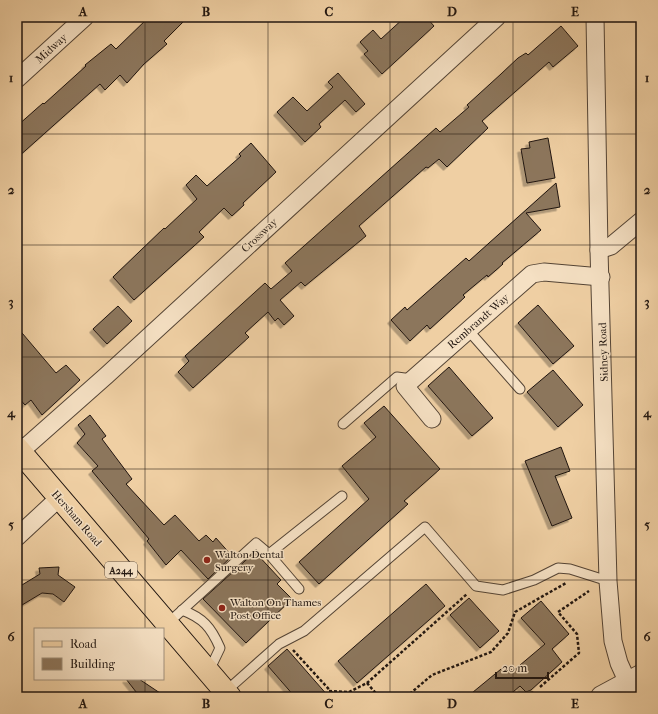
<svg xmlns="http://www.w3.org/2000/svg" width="658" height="714" viewBox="0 0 658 714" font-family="'IM FELL French Canon',serif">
	<defs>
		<filter id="shadow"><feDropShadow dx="-3.5" dy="3.5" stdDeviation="0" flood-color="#0004"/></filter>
	</defs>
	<rect width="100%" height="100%" fill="#efcfa3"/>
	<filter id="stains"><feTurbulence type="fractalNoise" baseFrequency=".005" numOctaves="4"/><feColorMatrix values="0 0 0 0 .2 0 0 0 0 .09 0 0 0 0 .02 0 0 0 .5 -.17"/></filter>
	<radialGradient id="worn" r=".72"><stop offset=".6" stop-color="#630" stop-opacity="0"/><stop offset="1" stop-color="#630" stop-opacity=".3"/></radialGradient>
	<!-- building -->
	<g fill="#8c765c" stroke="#211610" filter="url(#shadow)">
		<path d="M 149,17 L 188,17 L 164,41 L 167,44 L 144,64 L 127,83 L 120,75 L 105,90 L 100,84 L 17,158 L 17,126 L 43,103 L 44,104 L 86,66 L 85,65 L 111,44 L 116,49 Z"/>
		<path d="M 405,17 L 426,17 L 434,26 L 382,74 L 364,54 L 368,51 L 360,42 L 373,30 L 381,39 Z"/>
		<path d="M 561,26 L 578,46 L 553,67 L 549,62 L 482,121 L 488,128 L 447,167 L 439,159 L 428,168 L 426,167 L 359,226 L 366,236 L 305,286 L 301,282 L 280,300 L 294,316 L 284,325 L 278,318 L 275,321 L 268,312 L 245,333 L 249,337 L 193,388 L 178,372 L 189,361 L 185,356 L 265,283 L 271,289 L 292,271 L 285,263 L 436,128 L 440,132 L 469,107 L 467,105 L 501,74 L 518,58 L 526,53 L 528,55 Z"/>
		<path d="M 338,73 L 365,104 L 356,112 L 345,100 L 319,124 L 321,127 L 305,142 L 277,112 L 293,97 L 307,111 L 333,87 L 328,82 Z"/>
		<path d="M 548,138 L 555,178 L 527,183 L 521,149 L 530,148 L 529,142 Z"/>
		<path d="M 251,143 L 276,172 L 243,203 L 244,205 L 232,216 L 224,208 L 199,232 L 204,237 L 134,300 L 113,277 L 164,228 L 165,229 L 197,199 L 186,185 L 196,175 L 207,186 L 241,156 L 239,154 Z"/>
		<path d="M 556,183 L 560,207 L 526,213 L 541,230 L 502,263 L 503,264 L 488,277 L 487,275 L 463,295 L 465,297 L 430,329 L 427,325 L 410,341 L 391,320 L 405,307 L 407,310 L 466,258 L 469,261 Z"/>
		<path d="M 538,305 L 574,346 L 553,364 L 518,323 Z"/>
		<path d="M 118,306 L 132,321 L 107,344 L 93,329 Z"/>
		<path d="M 17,327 L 56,373 L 66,365 L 80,380 L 42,415 L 31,400 L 25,405 L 17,396 Z"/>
		<path d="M 449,367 L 493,418 L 472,436 L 428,386 Z"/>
		<path d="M 553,370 L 583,405 L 558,427 L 527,392 Z"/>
		<path d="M 384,406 L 440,469 L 404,501 L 408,504 L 319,584 L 299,562 L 369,499 L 342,466 L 376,437 L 364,423 Z"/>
		<path d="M 90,415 L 106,436 L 102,439 L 132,479 L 126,484 L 164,525 L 175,515 L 199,541 L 206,535 L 213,542 L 216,538 L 232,556 L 208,579 L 181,550 L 166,565 L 147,541 L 149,539 L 92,471 L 98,466 L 77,443 L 85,434 L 78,425 Z"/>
		<path d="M 561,447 L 570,471 L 555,476 L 572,518 L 552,526 L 525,461 Z"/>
		<path d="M 255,552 L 281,580 L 277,584 L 292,599 L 246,643 L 203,599 Z"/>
		<path d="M 59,567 L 58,575 L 75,587 L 64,602 L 53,594 L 42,593 L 17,608 L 17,588 L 40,574 L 39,568 Z"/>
		<path d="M 426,584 L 445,606 L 357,683 L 338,661 Z"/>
		<path d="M 469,598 L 499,631 L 480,648 L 450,615 Z"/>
		<path d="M 541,601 L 569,634 L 552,649 L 562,662 L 531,690 L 526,692 L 520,686 L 507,697 L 467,697 L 506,665 L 513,671 L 545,644 L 521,618 Z"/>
		<path d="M 287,649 L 329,697 L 295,697 L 268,666 Z"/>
		<path d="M 126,679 L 139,679 L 166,697 L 140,697 Z"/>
	</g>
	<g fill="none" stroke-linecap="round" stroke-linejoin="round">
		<defs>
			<g id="service">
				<path d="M 468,330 L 520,389"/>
				<path d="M 343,424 L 397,377 L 412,379"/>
				<path d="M 269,554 L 299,589"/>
				<path d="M 182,610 C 203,618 211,627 220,648 L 209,671"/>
				<path d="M 167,624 L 256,543 L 269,554 L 342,496"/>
				<path d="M 225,692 L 279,644 L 304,631 L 425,527 L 476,586 L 503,590 L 534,580 L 558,568 L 570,569 L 608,581"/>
				<path d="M 530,696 L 531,697"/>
			</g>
			<g id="minor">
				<path d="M 595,17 L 599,250 L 608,581 L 613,641 L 619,663 L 628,683"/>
				<path d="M 17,79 L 85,17"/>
				<path d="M 599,250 L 611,246 L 641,221"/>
				<path d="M 432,419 L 405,386 L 532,274 L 544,272 L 601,277"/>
				<path d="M 20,452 L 107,375 L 497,17"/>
				<path d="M 17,537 L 59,498"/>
			</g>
			<path id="tertiary" d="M 602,697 L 641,676"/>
			<path id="primary" d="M 17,448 L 230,697"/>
		</defs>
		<!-- service casing -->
		<use href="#service" stroke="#544435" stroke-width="11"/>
		<!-- minor casing -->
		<use href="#minor" stroke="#544435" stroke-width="19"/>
		<!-- tertiary casing -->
		<use href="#tertiary" stroke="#544435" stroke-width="24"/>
		<!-- primary casing -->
		<use href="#primary" stroke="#211610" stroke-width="24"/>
		<!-- path -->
		<g stroke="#211610" stroke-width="2.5" stroke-dasharray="3 2" stroke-linecap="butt">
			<path d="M 293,650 L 336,697"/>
			<path d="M 367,683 L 379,697"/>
			<path d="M 540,687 L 579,653 L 577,634 L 558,612 L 589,591"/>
			<path d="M 329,691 L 349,692 L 367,683 L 467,594"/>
			<path d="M 406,697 L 432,675 L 491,652 L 508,633 L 515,612 L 566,583"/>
		</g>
		<!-- service -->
		<use href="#service" stroke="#f5e0c3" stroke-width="9"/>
		<!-- minor -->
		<use href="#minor" stroke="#f5e0c3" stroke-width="17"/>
		<!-- tertiary -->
		<use href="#tertiary" stroke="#f5e0c3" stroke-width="22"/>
		<!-- primary -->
		<use href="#primary" stroke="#efcfa3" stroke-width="22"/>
	</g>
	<!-- grid -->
	<path fill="none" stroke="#211610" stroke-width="1" stroke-opacity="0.55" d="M 145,17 L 145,629M 268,17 L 268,697M 390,17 L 390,697M 513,17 L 513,697M 17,134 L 641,134M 17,245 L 641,245M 17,357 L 641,357M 17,469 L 641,469M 17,580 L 641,580M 145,679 L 145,697"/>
	<!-- markers -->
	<g fill="#8f2418" stroke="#f5e0c3" stroke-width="1.5">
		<circle cx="207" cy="560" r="4"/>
		<circle cx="222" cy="608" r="4"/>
	</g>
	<g text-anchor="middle" stroke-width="3" stroke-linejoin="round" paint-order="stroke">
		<!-- shield labels -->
		<rect fill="#f5e0c3" stroke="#615346" stroke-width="1" x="105" y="562" width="32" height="16" rx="3"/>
		<g font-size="10" font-weight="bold" fill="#211610">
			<text x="121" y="574">A244</text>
		</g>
		<!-- street labels -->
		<g font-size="11" fill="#211610" stroke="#f5e0c3">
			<text transform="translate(51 48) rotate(-42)" y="4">Midway</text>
			<text transform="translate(259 235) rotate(-43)" y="4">Crossway</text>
			<text transform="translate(478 321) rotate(-41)" y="4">Rembrandt Way</text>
			<text transform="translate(603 352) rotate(-92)" y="4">Sidney Road</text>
			<text transform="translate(77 518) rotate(49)" y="4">Hersham Road</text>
		</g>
		<!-- poi labels -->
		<g font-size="11" fill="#211610" stroke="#f5e0c3" text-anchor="start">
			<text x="215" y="558">Walton Dental<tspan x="215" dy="13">Surgery</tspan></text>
			<text x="230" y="606">Walton On Thames<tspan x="230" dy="13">Post Office</tspan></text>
		</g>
	</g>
	<!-- margin -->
	<rect width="658" height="714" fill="none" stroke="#efcfa3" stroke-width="44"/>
	<!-- legend -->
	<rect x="34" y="628" width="130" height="52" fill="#f5e0c3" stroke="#a08f7b"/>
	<rect x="42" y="641" width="20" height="6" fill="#efcfa3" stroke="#a08f7b"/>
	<text x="70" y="648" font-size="12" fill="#211610">Road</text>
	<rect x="42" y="658" width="20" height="12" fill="#8c765c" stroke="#a08f7b"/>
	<text x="70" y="668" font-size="12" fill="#211610">Building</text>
	<!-- scale -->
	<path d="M496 672v6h52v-6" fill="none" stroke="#211610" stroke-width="2"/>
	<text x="502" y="672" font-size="12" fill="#211610" stroke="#f5e0c3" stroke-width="3" paint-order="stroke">20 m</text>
	<rect x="22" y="22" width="614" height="670" fill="none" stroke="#211610" stroke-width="1.5"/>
	<g font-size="13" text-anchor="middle" font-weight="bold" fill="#211610">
		<text x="83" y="16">A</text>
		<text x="206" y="16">B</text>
		<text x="329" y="16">C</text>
		<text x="452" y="16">D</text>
		<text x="575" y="16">E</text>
		<text x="11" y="82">1</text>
		<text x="647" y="82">1</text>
		<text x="11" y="194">2</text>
		<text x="647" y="194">2</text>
		<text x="11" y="306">3</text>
		<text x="647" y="306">3</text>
		<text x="11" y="417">4</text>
		<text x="647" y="417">4</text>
		<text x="11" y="529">5</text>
		<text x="647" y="529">5</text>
		<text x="11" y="641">6</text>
		<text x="647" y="641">6</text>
		<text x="83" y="708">A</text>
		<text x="206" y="708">B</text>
		<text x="329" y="708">C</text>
		<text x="452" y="708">D</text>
		<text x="575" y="708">E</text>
	</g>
	<rect width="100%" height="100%" filter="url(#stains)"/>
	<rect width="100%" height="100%" fill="url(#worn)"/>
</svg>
